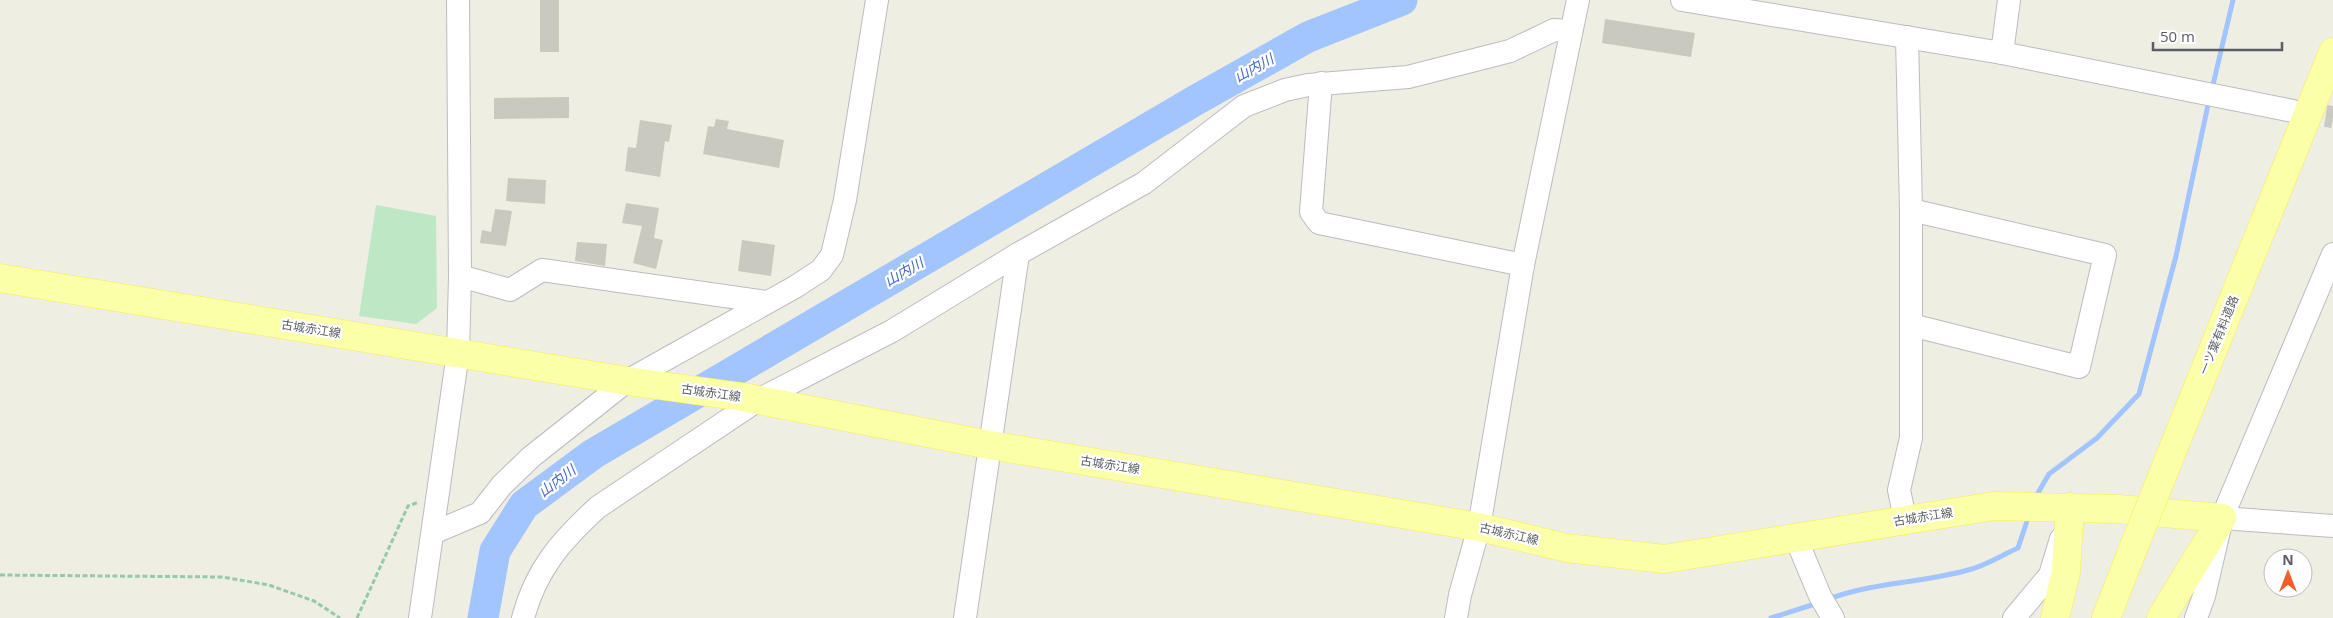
<svg xmlns="http://www.w3.org/2000/svg" width="2333" height="618" viewBox="0 0 2333 618" font-family="'Open Sans','Noto Sans JP',sans-serif">
	<rect width="100%" height="100%" fill="#efeee3"/>
	<!-- green -->
	<path fill="#bee7c6" d="M 376,205 L 436,216 L 437,308 L 416,324 L 359,316 Z"/>
	<g fill="none" stroke-linecap="round" stroke-linejoin="round">
		<!-- stream -->
		<g stroke="#a2c4ff" stroke-width="5">
			<path d="M 2212,89 L 2233,0"/>
			<path d="M 2035,498 L 2049,474 L 2097,438 L 2139,394 L 2176,256 L 2209,100"/>
			<path d="M 1829,599 C 1873,582 1923,583 1968,570 C 1985,566 2002,555 2018,548 L 2029,515"/>
			<path d="M 1771,618 L 1818,603"/>
		</g>
		<!-- river -->
		<path stroke="#a2c4ff" stroke-width="31" d="M 483,618 L 495,551 L 524,505 L 593,454 L 1196,100 L 1308,37 L 1402,0"/>
	</g>
	<!-- building -->
	<g fill="#c9c9bf">
		<rect x="540" y="0" width="19" height="52"/>
		<path d="M 1605,19 L 1695,33 L 1691,57 L 1602,43 Z"/>
		<path d="M 569,97 L 569,118 L 494,119 L 494,98 Z"/>
		<path d="M 716,119 L 729,121 L 727,129 L 784,140 L 779,168 L 703,154 L 708,126 L 714,127 Z"/>
		<path d="M 640,120 L 672,125 L 669,142 L 665,141 L 660,177 L 625,171 L 628,147 L 636,148 Z"/>
		<path d="M 508,178 L 546,180 L 545,204 L 506,201 Z"/>
		<path d="M 626,203 L 659,208 L 654,238 L 663,240 L 656,269 L 633,263 L 642,226 L 622,223 Z"/>
		<path d="M 495,209 L 512,211 L 506,246 L 480,243 L 482,230 L 491,232 Z"/>
		<path d="M 742,240 L 775,245 L 771,276 L 738,271 Z"/>
		<path d="M 577,242 L 607,244 L 605,266 L 575,261 Z"/>
	</g>
	<g fill="none" stroke-linecap="round" stroke-linejoin="round">
		<!-- minor-tunnel -->
		<path stroke="#cacac3" stroke-width="22" stroke-dasharray="22 11" stroke-linecap="butt" d="M 2293,111 L 2333,117"/>
		<defs>
			<g id="minor">
				<path d="M 1682,0 L 2002,53 L 2293,111"/>
				<path d="M 2002,53 L 2009,0"/>
				<path d="M 1321,83 L 1311,212 L 1319,223 L 1523,265"/>
				<path d="M 1911,210 L 2105,255 L 2079,367 L 1911,325"/>
				<path d="M 460,276 L 510,290 L 542,270 L 766,302"/>
				<path d="M 2222,518 L 2333,526"/>
				<path d="M 1905,519 L 1899,490 L 1911,438 L 1911,210 L 1907,37"/>
				<path d="M 433,533 L 480,513 L 502,485 L 531,457 L 627,381 L 795,287 L 821,270 L 832,255 L 845,200 L 877,0"/>
				<path d="M 1795,536 L 1820,596 L 1833,618"/>
				<path d="M 420,618 L 458,353 L 460,276 L 458,0"/>
				<path d="M 523,618 C 536,569 561,541 598,507 L 758,400 L 892,331 L 1018,254 L 1144,183 L 1244,106 L 1285,90 L 1308,85 L 1408,77 L 1510,51 L 1554,30 L 1571,31"/>
				<path d="M 965,618 L 1018,254"/>
				<path d="M 1456,618 L 1460,595 L 1479,527 L 1523,265 L 1578,0"/>
				<path d="M 2014,618 L 2050,575 L 2061,539"/>
				<path d="M 2196,618 L 2204,596 L 2222,518 L 2333,254"/>
			</g>
			<g id="major">
				<path d="M 0,278 L 627,381 L 743,397 L 990,445 L 1479,527 L 1567,548 L 1664,559 L 1994,506 L 2118,509 L 2222,518 L 2161,618"/>
				<path d="M 2173,449 L 2333,52"/>
				<path d="M 2055,618 L 2066,572 L 2070,507"/>
				<path d="M 2106,618 L 2133,549"/>
			</g>
		</defs>
		<!-- minor casing -->
		<use href="#minor" stroke="#bbbbc2" stroke-width="24"/>
		<!-- major casing -->
		<use href="#major" stroke="#f8eb52" stroke-width="29"/>
		<!-- path -->
		<g stroke="#96c8af" stroke-width="3" stroke-dasharray="5 2.5" stroke-linecap="butt">
			<path d="M 0,575 L 222,577 L 269,585 L 314,601 L 340,618"/>
			<path d="M 357,618 L 408,506 L 419,502"/>
		</g>
		<!-- minor -->
		<use href="#minor" stroke="#fff" stroke-width="22"/>
		<!-- major -->
		<use href="#major" stroke="#fbffa7" stroke-width="28"/>
		<defs>
			<path id="major-bridge" d="M 2133,549 L 2173,449"/>
		</defs>
		<!-- major-bridge casing -->
		<use href="#major-bridge" stroke="#f8eb52" stroke-width="29" stroke-linecap="butt"/>
		<!-- major-bridge -->
		<use href="#major-bridge" stroke="#fbffa7" stroke-width="28"/>
	</g>
	<g text-anchor="middle" stroke-width="4.5" stroke-linejoin="round" paint-order="stroke">
		<!-- street labels -->
		<g font-size="12" fill="#5b5d64" stroke="#fff">
			<text transform="translate(311 329) rotate(9)" y="4">古城赤江線</text>
			<text transform="translate(2219 335) rotate(-68)" y="4">一ツ葉有料道路</text>
			<text transform="translate(711 393) rotate(8)" y="4">古城赤江線</text>
			<text transform="translate(1110 465) rotate(9)" y="4">古城赤江線</text>
			<text transform="translate(1923 517) rotate(-9)" y="4">古城赤江線</text>
			<text transform="translate(1509 534) rotate(13)" y="4">古城赤江線</text>
		</g>
		<!-- water labels -->
		<g font-size="14" font-style="italic" fill="#3f66c9" stroke="#fff">
			<text transform="translate(1254 68) rotate(-29)" y="5">山内川</text>
			<text transform="translate(904 272) rotate(-30)" y="5">山内川</text>
			<text transform="translate(557 481) rotate(-37)" y="5">山内川</text>
		</g>
	</g>
	<!-- north arrow -->
	<g transform="translate(2288 573)"><circle r="24" fill="#ffffff" stroke="#bdbec1"/>
	<path d="M0-4L9 19L0 12L-9 19Z" fill="#f15f26"/>
	<text y="-8" font-size="14" font-weight="bold" text-anchor="middle" fill="#5b5d64">N</text>
	</g>
	<!-- scale -->
	<path d="M2153 42v8h129v-8" fill="none" stroke="#5b5d64" stroke-width="2.5"/>
	<text x="2160" y="42" font-size="15" fill="#5b5d64" stroke="#ffffff" stroke-width="4" paint-order="stroke">50 m</text>
</svg>
